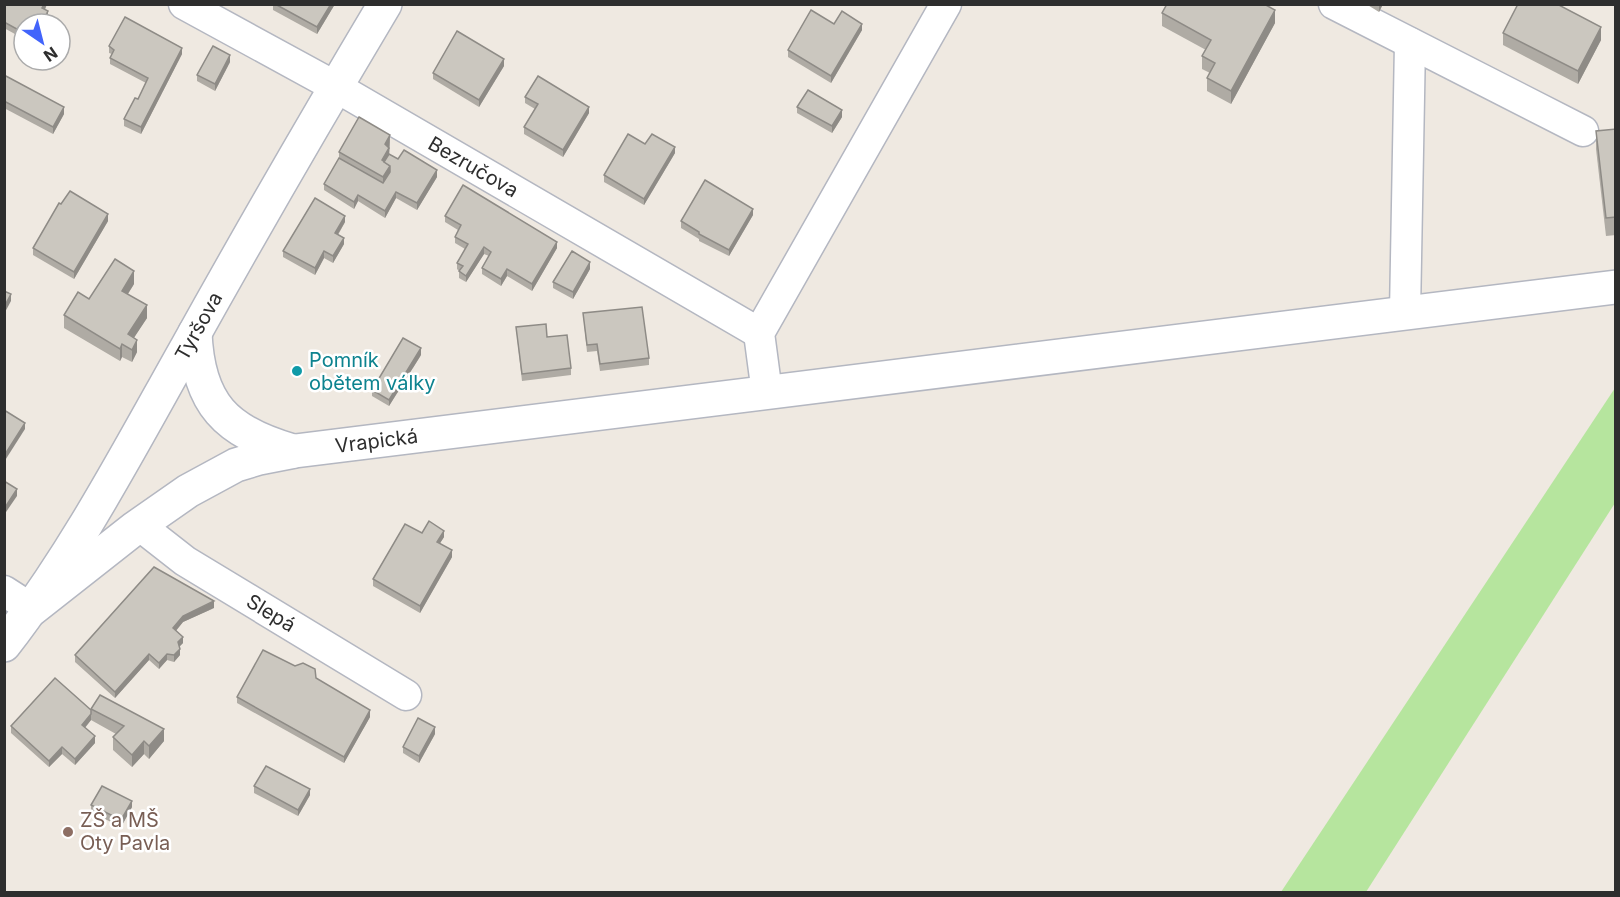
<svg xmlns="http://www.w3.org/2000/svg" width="1620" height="897" viewBox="0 0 1620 897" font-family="Inter,sans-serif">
	<rect width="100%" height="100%" fill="#efe9e1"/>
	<!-- green -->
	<path fill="#b6e59e" d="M 1615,388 L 1615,503 L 1366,892 L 1281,892 Z"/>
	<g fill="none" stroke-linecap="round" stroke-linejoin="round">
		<defs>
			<g id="minor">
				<path id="s1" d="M 184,4 L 336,87 L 759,333"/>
				<path d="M 1334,4 L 1583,131"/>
				<path d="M 1405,313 L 1410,43"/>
				<path d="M 767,393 L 759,333 L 946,4"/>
				<path id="s2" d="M 139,525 L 185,561 L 406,695"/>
				<path d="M 4,591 L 32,609"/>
			</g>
			<g id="tertiary">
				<path d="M 195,333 C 198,404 226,432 293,451"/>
				<path id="s3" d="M 32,609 L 135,528 L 188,491 L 236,465 L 259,458 L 295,451 L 1616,287"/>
				<path id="s4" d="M 4,645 C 76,552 130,448 187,347 C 251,232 317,118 385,4"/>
			</g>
		</defs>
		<!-- minor casing -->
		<use href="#minor" stroke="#b4b7c1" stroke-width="33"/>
		<!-- tertiary casing -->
		<use href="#tertiary" stroke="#b4b7c1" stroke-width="36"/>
		<!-- minor -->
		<use href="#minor" stroke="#fff" stroke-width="30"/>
		<!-- tertiary -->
		<use href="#tertiary" stroke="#fff" stroke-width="33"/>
	</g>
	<!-- wall -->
	<g fill="#afaba4">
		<path d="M 4,4 L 47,4 L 45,10 L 48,18 L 24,24 L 24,39 L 4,28 Z"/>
		<path d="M 273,4 L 335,4 L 317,34 L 273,10 Z"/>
		<path d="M 1366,4 L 1383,4 L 1379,12 Z"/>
		<path d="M 1162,13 L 1275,23 L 1231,104 L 1207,91 L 1207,78 L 1210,73 L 1202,69 L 1202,56 L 1206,50 L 1162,26 Z"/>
		<path d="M 834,24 L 862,30 L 831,83 L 788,57 L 788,50 Z"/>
		<path d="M 1503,33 L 1601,40 L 1578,84 L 1503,45 Z"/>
		<path d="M 109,46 L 182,54 L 141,134 L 124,126 L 124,119 L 138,99 L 146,83 L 110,64 L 110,58 L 112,54 L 109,53 Z"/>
		<path d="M 230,62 L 215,91 L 197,81 L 197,75 Z"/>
		<path d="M 504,66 L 479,107 L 433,79 L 433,73 Z"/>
		<path d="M 4,75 L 64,114 L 53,134 L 4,108 Z"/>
		<path d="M 525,97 L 589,113 L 563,157 L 524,134 L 524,127 L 535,109 L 525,103 Z"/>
		<path d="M 797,107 L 842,117 L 832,133 L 797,113 Z"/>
		<path d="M 1616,129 L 1616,235 L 1606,236 L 1596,149 L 1596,131 Z"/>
		<path d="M 390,135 L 389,154 L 398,159 L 437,177 L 417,210 L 396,198 L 385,218 L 358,201 L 354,209 L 324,190 L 324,184 L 339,158 L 339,152 Z"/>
		<path d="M 645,144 L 675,153 L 644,205 L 604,182 L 604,175 Z"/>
		<path d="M 753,215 L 729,256 L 699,241 L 699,239 L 681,228 L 681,221 Z"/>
		<path d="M 445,216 L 557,248 L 532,291 L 507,276 L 501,286 L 482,274 L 482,268 L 489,256 L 484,254 L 466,282 L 459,278 L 459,271 L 457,269 L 457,263 L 465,249 L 455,243 L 455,237 L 458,230 L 445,222 Z"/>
		<path d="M 108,221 L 74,279 L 33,255 L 33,248 Z"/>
		<path d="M 345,222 L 338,235 L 344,244 L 333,263 L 324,258 L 315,275 L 283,257 L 283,251 Z"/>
		<path d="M 590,269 L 573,299 L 553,288 L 553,282 Z"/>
		<path d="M 134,284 L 128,294 L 147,318 L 134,337 L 137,352 L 132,362 L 122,357 L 120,361 L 64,328 L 64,315 L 89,299 Z"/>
		<path d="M 583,313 L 649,358 L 649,365 L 600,371 L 597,351 L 587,352 Z"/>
		<path d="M 516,327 L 547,337 L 571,368 L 571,375 L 522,381 Z"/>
		<path d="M 421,355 L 389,406 L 372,396 L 372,390 Z"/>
		<path d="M 422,533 L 444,537 L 440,543 L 452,557 L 420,613 L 373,586 L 373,579 Z"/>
		<path d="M 214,608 L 183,622 L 176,631 L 183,643 L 179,647 L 180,655 L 174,662 L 167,660 L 159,669 L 149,660 L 115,698 L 75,662 L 75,655 Z"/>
		<path d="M 237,697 L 370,717 L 344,763 L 237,703 Z"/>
		<path d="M 91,709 L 164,741 L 149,759 L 144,754 L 132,767 L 113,750 L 113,737 L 116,734 L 91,720 L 85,728 L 95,743 L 75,765 L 62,754 L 49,767 L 11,733 L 11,726 L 91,710 Z"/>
		<path d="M 435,734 L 419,763 L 403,753 L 403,747 Z"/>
		<path d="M 254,786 L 310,795 L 298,816 L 254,793 Z"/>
		<path d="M 91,805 L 132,807 L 121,827 L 91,812 Z"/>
	</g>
	<!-- shaded-wall -->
	<g fill="#8e8b86">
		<path d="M 44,4 L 47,4 L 42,15 L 42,8 Z"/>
		<path d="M 331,4 L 335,4 L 317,34 L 317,27 Z"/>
		<path d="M 1379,4 L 1383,4 L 1379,12 Z"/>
		<path d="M 1275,10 L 1275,23 L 1231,104 L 1231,91 Z"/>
		<path d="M 48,11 L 48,18 L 45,24 L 41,24 Z"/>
		<path d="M 862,24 L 862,30 L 831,83 L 831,76 Z"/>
		<path d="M 1601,27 L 1601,40 L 1578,84 L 1578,71 Z"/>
		<path d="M 182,48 L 182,54 L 141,134 L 141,127 Z"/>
		<path d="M 230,55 L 230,62 L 215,91 L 215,84 Z"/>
		<path d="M 504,59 L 504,66 L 479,107 L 479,100 Z"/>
		<path d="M 64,107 L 64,114 L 53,134 L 53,127 Z"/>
		<path d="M 589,107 L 589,113 L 563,157 L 563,150 Z"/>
		<path d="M 842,110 L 842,117 L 832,133 L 832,126 Z"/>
		<path d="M 390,135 L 389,160 L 385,168 L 382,160 L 385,144 Z"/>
		<path d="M 675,147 L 675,153 L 644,205 L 644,199 Z"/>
		<path d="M 390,166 L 390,178 L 383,190 L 383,177 Z"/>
		<path d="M 437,170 L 437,177 L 417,210 L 417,203 Z"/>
		<path d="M 396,192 L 396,198 L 385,218 L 385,211 Z"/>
		<path d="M 358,195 L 358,201 L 354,209 L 354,202 Z"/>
		<path d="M 753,209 L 753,215 L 729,256 L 729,250 Z"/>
		<path d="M 108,214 L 108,221 L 74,279 L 74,272 Z"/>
		<path d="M 345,216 L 345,222 L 335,239 L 335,233 Z"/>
		<path d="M 344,238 L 344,244 L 333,263 L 333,256 Z"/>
		<path d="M 557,242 L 557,248 L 532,291 L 532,284 Z"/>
		<path d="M 484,247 L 484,254 L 466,282 L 466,276 Z"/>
		<path d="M 324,251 L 324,258 L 315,275 L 315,268 Z"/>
		<path d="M 590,262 L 590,269 L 573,299 L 573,292 Z"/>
		<path d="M 507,269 L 507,276 L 501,286 L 501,279 Z"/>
		<path d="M 134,271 L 134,284 L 122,303 L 122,291 Z"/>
		<path d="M 11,294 L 11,301 L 4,314 L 4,307 Z"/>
		<path d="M 147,305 L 147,318 L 128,347 L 128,334 Z"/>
		<path d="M 137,340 L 137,352 L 132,362 L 132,350 Z"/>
		<path d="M 122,344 L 122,357 L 120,361 L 120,349 Z"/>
		<path d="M 421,348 L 421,355 L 389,406 L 389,400 Z"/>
		<path d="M 25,423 L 25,429 L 4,462 L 4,456 Z"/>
		<path d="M 17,489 L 17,496 L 4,515 L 4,509 Z"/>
		<path d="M 444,531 L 444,537 L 437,548 L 437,542 Z"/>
		<path d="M 452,550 L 452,557 L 420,613 L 420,606 Z"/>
		<path d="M 214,601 L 214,608 L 183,622 L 173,634 L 173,628 L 183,616 Z"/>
		<path d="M 183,637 L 183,643 L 178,648 L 178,642 Z"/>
		<path d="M 180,649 L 180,655 L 174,662 L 174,655 Z"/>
		<path d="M 149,654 L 149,660 L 115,698 L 115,692 Z"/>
		<path d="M 167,654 L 167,660 L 159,669 L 159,663 Z"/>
		<path d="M 370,710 L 370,717 L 344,763 L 344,757 Z"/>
		<path d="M 91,714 L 91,720 L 82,731 L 82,725 Z"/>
		<path d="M 435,727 L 435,734 L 419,763 L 419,756 Z"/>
		<path d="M 164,729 L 164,741 L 149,759 L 149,746 Z"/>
		<path d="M 95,736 L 95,743 L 75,765 L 75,759 Z"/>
		<path d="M 144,741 L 144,754 L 132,767 L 132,755 Z"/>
		<path d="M 62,747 L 62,754 L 49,767 L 49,761 Z"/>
		<path d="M 310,789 L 310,795 L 298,816 L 298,810 Z"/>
		<path d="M 6,797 L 6,810 L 4,812 L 4,800 Z"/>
		<path d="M 132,801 L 132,807 L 121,827 L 121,820 Z"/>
	</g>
	<!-- building -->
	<g fill="#cbc7bf" stroke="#8e8b86" stroke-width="1.5">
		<path d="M 4,4 L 44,4 L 42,8 L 48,11 L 41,24 L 24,24 L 24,33 L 4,22 Z"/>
		<path d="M 275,4 L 331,4 L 317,27 Z"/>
		<path d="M 1167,4 L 1264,4 L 1275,10 L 1231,91 L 1207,78 L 1215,63 L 1202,56 L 1211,40 L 1162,13 Z"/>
		<path d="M 1518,4 L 1557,4 L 1601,27 L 1578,71 L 1503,33 Z"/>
		<path d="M 811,10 L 834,24 L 842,11 L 862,24 L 831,76 L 788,50 Z"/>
		<path d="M 125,17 L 182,48 L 141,127 L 124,119 L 135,98 L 138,99 L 148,78 L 110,58 L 114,50 L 109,46 Z"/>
		<path d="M 457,31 L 504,59 L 479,100 L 433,73 Z"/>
		<path d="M 213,46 L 230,55 L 215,84 L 197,75 Z"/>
		<path d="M 4,75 L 64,107 L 53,127 L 4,101 Z"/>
		<path d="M 538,76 L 589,107 L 563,150 L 524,127 L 538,104 L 525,97 Z"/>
		<path d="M 808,90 L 842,110 L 832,126 L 797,107 Z"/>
		<path d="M 359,117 L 390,135 L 385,144 L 389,148 L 382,160 L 390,166 L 383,177 L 339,152 Z"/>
		<path d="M 1616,129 L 1616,217 L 1606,218 L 1596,131 Z"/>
		<path d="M 628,134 L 645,144 L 652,134 L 675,147 L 644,199 L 604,175 Z"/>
		<path d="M 404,150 L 437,170 L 417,203 L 396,192 L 385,211 L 358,195 L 354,202 L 324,184 L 339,158 L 383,183 L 390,172 L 390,166 L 384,162 L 389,154 L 398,159 Z"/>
		<path d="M 705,180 L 753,209 L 729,250 L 699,234 L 699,232 L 681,221 Z"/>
		<path d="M 463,185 L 557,242 L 532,284 L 507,269 L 501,279 L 482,268 L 491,252 L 484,247 L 466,276 L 459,271 L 463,266 L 457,263 L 468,244 L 455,237 L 461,225 L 445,216 Z"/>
		<path d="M 70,191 L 108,214 L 74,272 L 33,248 L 59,203 L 61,204 Z"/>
		<path d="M 315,198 L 345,216 L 335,233 L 344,238 L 333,256 L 324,251 L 315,268 L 283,251 Z"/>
		<path d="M 572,251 L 590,262 L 573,292 L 553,282 Z"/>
		<path d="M 115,259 L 134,271 L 122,291 L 147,305 L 128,334 L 137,340 L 132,350 L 122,344 L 120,349 L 64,315 L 78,292 L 89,299 Z"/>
		<path d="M 4,291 L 11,294 L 4,307 Z"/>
		<path d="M 642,307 L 649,358 L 600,364 L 597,344 L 587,345 L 583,313 Z"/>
		<path d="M 546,324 L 547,337 L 567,335 L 571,368 L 522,374 L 516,327 Z"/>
		<path d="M 403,338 L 421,348 L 389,400 L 372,390 Z"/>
		<path d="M 4,410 L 25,423 L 4,456 Z"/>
		<path d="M 4,481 L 17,489 L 4,509 Z"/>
		<path d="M 429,521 L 444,531 L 437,542 L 452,550 L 420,606 L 373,579 L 405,524 L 422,533 Z"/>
		<path d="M 154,567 L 214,601 L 183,616 L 173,628 L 183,637 L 178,642 L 180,649 L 174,655 L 167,654 L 159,663 L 149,654 L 115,692 L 75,655 Z"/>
		<path d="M 263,650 L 295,666 L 303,663 L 315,669 L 316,678 L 370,710 L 344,757 L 237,697 Z"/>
		<path d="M 55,678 L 91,710 L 91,714 L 82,725 L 95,736 L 75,759 L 62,747 L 49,761 L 11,726 Z"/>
		<path d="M 100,695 L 164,729 L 149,746 L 144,741 L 132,755 L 113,737 L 124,726 L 91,709 Z"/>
		<path d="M 418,718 L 435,727 L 419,756 L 403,747 Z"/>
		<path d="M 266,766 L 310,789 L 298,810 L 254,786 Z"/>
		<path d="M 102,786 L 132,801 L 121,820 L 91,805 Z"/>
	</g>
	<!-- markers -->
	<circle fill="#0f9aa8" stroke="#fff" stroke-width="2" cx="297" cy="371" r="6"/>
	<circle fill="#8d6e63" stroke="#fff" stroke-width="2" cx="68" cy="832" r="6"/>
	<g text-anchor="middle" stroke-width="5" stroke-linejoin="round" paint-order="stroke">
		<!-- street labels -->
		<g font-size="20" fill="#2e2e2e" stroke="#fff">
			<text dy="7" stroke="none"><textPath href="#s1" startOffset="332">Bezručova</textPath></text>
			<text dy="7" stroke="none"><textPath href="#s4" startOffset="374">Tyršova</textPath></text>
			<text dy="7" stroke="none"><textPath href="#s3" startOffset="393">Vrapická</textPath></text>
			<text dy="7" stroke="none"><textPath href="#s2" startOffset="159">Slepá</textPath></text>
		</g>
		<!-- culture labels -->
		<g font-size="20" fill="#0d838f" stroke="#fff" text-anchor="start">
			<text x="309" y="367">Pomník<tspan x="309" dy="23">obětem války</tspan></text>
		</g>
		<!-- education labels -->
		<g font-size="20" fill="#785e54" stroke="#fff" text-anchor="start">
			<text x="80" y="827">ZŠ a MŠ<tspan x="80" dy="23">Oty Pavla</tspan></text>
		</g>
	</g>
	<!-- border -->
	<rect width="1620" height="897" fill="none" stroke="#2e2e2e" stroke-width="12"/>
	<!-- north arrow -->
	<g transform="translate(42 42) rotate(145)"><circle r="28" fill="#ffffff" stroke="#ababab" stroke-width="1.5"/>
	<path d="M0-4.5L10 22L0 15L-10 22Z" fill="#4264fb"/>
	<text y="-9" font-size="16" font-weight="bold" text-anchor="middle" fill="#2e2e2e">N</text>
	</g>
</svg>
